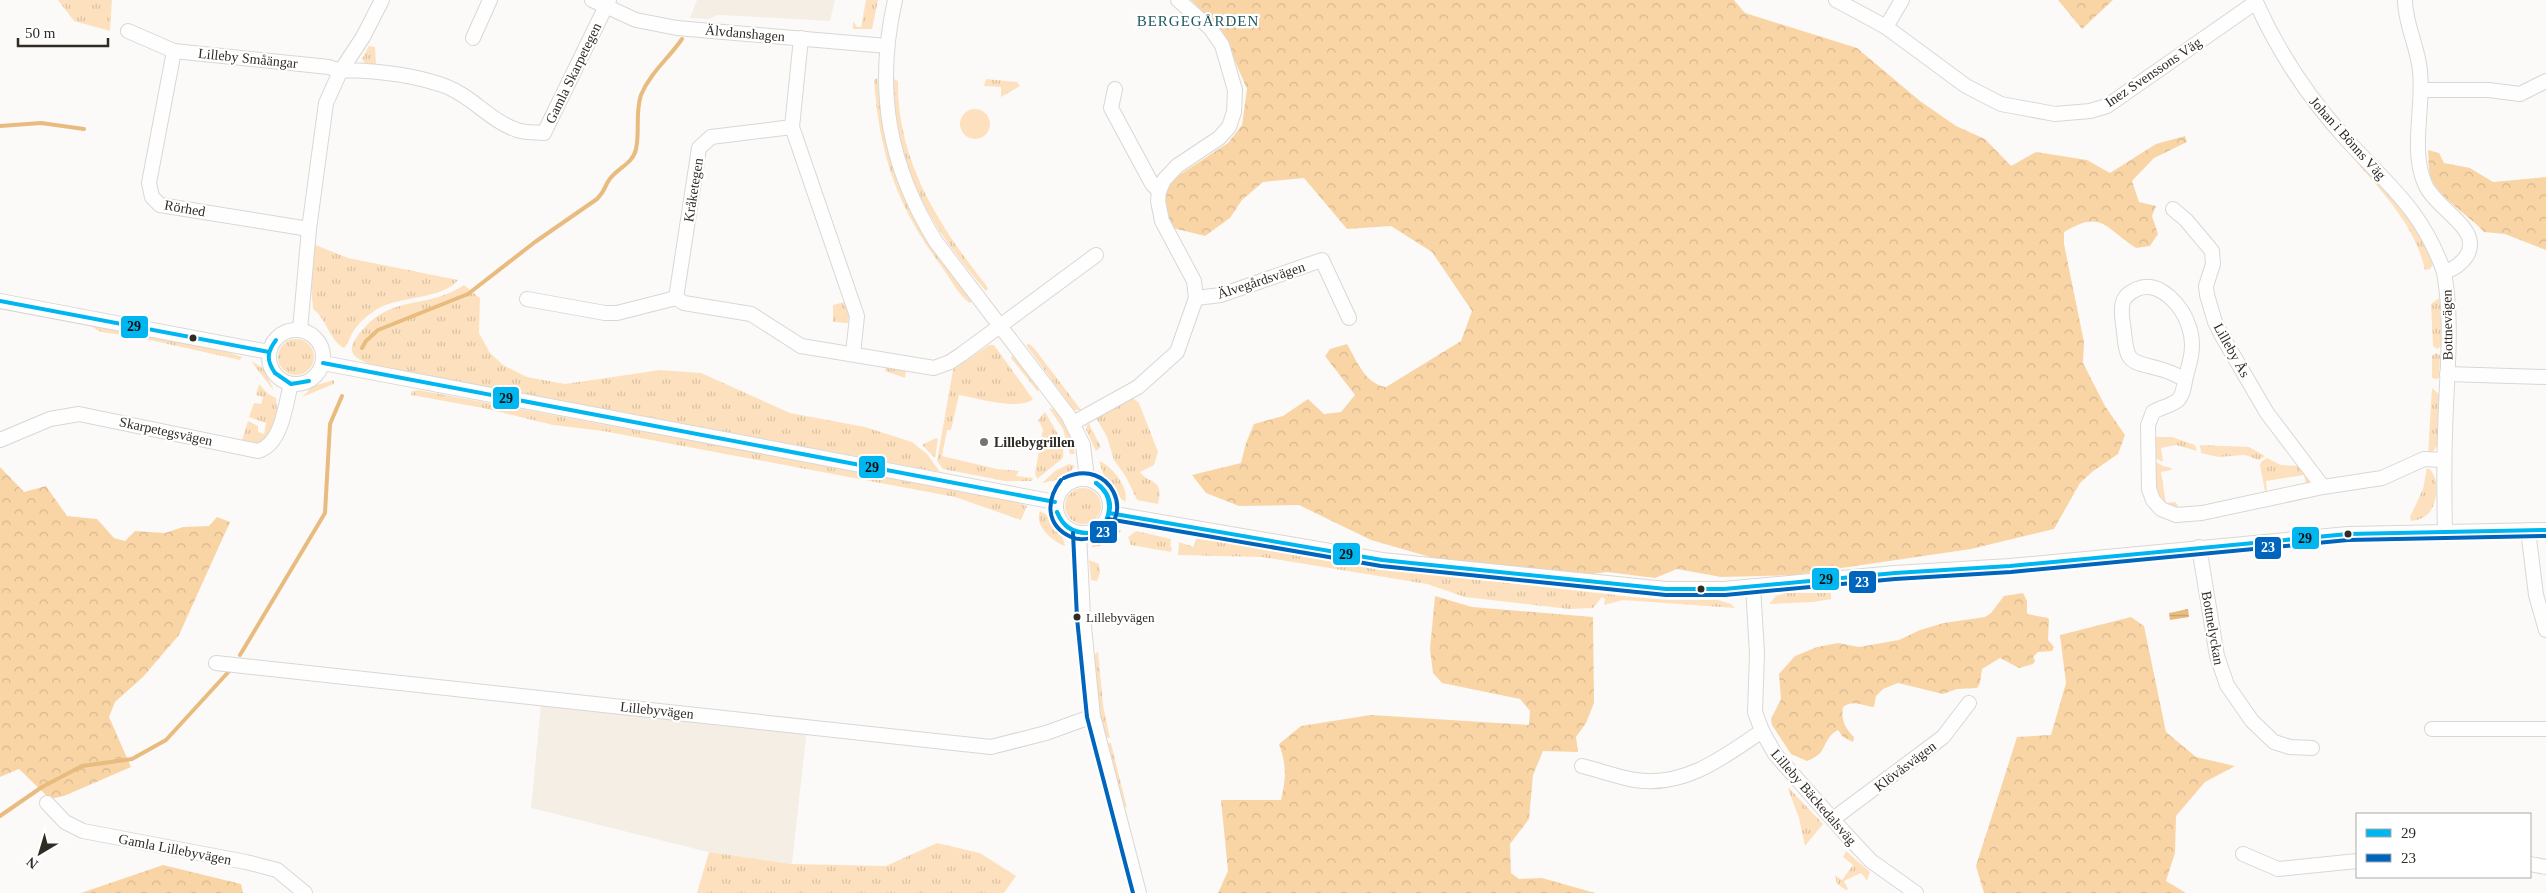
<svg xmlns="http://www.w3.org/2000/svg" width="2546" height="893" viewBox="0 0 2546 893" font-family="'Times New Roman',serif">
	<defs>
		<pattern id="grass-tufts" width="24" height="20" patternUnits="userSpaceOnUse" patternTransform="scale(1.25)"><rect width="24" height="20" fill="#fde1be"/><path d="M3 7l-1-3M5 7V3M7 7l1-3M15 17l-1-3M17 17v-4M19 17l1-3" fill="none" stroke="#d9c1a3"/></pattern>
		<pattern id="forest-crowns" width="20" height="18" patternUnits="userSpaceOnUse" patternTransform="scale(1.25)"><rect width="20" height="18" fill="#f9d5a6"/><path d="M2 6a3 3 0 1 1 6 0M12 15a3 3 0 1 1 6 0" fill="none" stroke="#d6b78f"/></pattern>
		<pattern id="water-rules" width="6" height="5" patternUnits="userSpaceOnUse" patternTransform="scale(1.25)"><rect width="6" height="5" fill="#e8bb7f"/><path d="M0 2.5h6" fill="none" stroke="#c7a16e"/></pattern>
	</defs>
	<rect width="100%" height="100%" fill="#fcfaf8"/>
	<!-- built -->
	<g fill="#f5eee5">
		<path d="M 697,0 L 835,0 L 830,21 L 718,15 L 709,19 L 690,18 Z"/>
		<path d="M 542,694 L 808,719 L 792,864 L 708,852 L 531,808 Z"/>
	</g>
	<!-- grass -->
	<g fill="url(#grass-tufts)">
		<path d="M 58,0 L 112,0 L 110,31 L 74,21 Z"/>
		<path d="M 866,0 L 878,0 L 872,29 L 853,29 L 853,21 L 857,27 L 861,27 Z"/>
		<path d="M 2256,16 L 2401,204 L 2427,248 L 2433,264 L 2430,269 L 2425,270 C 2414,220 2373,183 2342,145 C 2308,105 2277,64 2256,16 Z"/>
		<path d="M 369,46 L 375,47 L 376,65 L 366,65 L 362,59 Z"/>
		<path d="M 877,78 C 883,128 891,174 915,219 C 930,248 952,274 972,301 L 970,303 C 960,297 951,280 944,270 C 897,207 880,158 874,80 Z"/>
		<path d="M 894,79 L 898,81 C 897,160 938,225 986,285 L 988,289 L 986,291 C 930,226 893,167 894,79 Z"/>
		<path d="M 986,79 L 1017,82 L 1020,86 L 1001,97 L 1001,87 L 984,86 Z"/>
		<path d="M 313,244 L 348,258 L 458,280 C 443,299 401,296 379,308 C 369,314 359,322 353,332 C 350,337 348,344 344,348 C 328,339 327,319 313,309 L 310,276 Z"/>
		<path d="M 464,285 L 480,298 L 479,333 L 490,353 L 503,365 L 527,377 L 565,384 L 660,370 L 701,373 L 790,413 L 865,427 L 912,442 L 927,454 L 940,472 L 378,367 C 363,362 343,356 356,338 C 390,291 423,312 464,285 Z"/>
		<path d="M 2439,298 L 2442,314 L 2442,346 L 2437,349 L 2433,346 L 2431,304 Z"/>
		<path d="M 845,302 L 849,315 L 848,323 L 833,322 L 833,305 Z"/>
		<path d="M 87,324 L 215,348 L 242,357 L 240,360 L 141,338 L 101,332 Z"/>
		<circle cx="296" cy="357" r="18"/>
		<path d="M 1029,344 L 1034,348 L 1081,410 L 1074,410 L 1026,345 Z"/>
		<path d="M 989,345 L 994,345 L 1033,399 C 1020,411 976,398 959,395 L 951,430 L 947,430 L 942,456 L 997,469 L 1019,471 L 1016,476 L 1033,478 L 1032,481 L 1005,481 L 943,469 L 937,461 L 953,370 Z"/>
		<path d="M 2436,353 L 2440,355 L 2439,378 L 2435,379 L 2432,378 L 2432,356 Z"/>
		<path d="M 1012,355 L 1038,385 L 1038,392 L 1011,358 Z"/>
		<path d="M 251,361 L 264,369 L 274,391 Z"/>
		<path d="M 886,367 L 906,370 L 905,378 L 885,371 Z"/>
		<path d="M 334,380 L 334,384 L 302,397 L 313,386 Z"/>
		<path d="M 259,384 L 268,394 L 276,398 L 277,412 L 272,435 L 257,445 L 242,440 L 248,421 L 258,426 L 258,432 L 264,434 L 266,423 L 249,417 L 254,403 L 261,404 L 263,397 L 256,395 Z"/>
		<path d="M 2432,388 L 2441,396 L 2438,445 L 2430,455 L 2428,454 Z"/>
		<path d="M 418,390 L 1010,500 L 1027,506 L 1021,520 L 955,497 L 603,431 L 553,425 L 483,408 L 411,395 L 412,391 Z"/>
		<path d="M 1133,398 L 1139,403 L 1158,452 L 1154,465 L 1140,472 C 1148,484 1165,478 1158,504 L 1137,500 L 1126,477 L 1114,460 L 1107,437 L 1095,416 Z"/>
		<path d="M 1049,408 L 1057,410 L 1068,427 L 1075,454 L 1070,454 L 1063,429 Z"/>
		<path d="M 1045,412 C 1052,425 1066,443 1063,458 L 1037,479 L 1035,473 L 1043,429 L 1038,420 Z"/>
		<path d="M 1088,422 L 1101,447 L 1096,451 L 1086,430 Z"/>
		<path d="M 2157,437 L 2172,437 L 2195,445 L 2197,451 L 2176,445 L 2161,448 L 2163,462 L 2153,457 L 2153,438 Z"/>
		<path d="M 936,438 L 938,439 L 935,458 L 922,445 Z"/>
		<path d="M 2200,445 L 2249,447 L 2265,456 L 2259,460 L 2245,455 L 2218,457 L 2201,453 Z"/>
		<path d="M 2267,458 L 2281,465 L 2304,466 L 2313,484 L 2306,485 L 2304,475 L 2266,481 L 2267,492 L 2257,494 L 2265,491 L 2260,465 L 2261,462 Z"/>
		<path d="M 2153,460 L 2163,466 L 2172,468 L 2171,470 L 2161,472 L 2166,503 L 2175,502 L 2178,505 L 2176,508 L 2168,508 L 2156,493 Z"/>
		<path d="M 1099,461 C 1111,465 1130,488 1125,502 C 1110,490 1104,479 1099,461 Z"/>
		<path d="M 1069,464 L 1075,466 L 1065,478 L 1042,483 L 1055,471 Z"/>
		<path d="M 2427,468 C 2441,474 2438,506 2427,515 C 2422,519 2417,520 2411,521 L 2410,517 L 2423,489 Z"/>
		<circle cx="1083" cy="506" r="18"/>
		<path d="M 1040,511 C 1053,517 1062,532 1065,546 C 1052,541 1034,526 1040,511 Z"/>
		<path d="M 1122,530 L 1106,544 L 1091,548 L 1099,536 Z"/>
		<path d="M 1136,531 L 1171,539 L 1170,546 L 1172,548 L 1171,552 L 1131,545 L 1128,537 Z"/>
		<path d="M 1196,539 L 1224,540 L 1353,562 L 1456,577 L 1633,597 L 1670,600 L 1718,600 L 1731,604 L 1735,608 L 1623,600 L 1604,605 L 1605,599 L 1602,597 L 1593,608 L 1569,609 L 1465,597 L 1427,584 L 1262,557 L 1178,555 L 1179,542 L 1194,547 Z"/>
		<path d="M 1089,560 L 1099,564 L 1100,573 L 1097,581 L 1091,580 Z"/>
		<path d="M 1786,593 L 1831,593 L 1831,599 L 1814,602 L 1769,604 L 1776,596 Z"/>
		<path d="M 1098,651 L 1103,705 L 1110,738 L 1103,737 L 1093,680 L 1095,655 Z"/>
		<path d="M 1107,743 L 1111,743 L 1127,808 L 1122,805 Z"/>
		<path d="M 1789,788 L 1823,824 L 1805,846 L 1799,818 L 1788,789 Z"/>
		<path d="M 937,843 L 980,853 L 1016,876 L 1004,893 L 697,893 L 709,852 L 792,864 L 886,866 Z"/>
		<path d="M 1846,851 L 1870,872 L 1867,880 L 1861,873 L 1844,881 L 1848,889 L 1846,890 L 1837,884 L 1835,875 L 1842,880 L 1853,865 L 1843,857 Z"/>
	</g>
	<!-- forest -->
	<g fill="url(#forest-crowns)">
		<path d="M 1191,0 L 1734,0 L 1745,13 L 1857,48 L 1920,101 L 1956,126 L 1985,139 L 2011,166 L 2036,152 L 2087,160 L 2110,173 L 2156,144 L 2185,136 L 2187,142 L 2154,158 L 2132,181 L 2139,202 L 2156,206 L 2152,216 L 2158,234 L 2150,246 L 2136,248 C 2105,228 2102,209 2064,232 L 2064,244 L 2084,342 L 2083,363 L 2105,406 L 2125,435 L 2118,454 L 2092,472 L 2080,483 L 2054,529 L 1971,549 L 1794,575 L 1721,577 L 1677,569 L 1655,578 L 1607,572 L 1568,577 L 1437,559 L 1371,540 L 1299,505 L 1239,506 L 1206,493 L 1192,475 L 1241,463 L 1246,443 L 1254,424 L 1283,416 L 1308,399 L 1324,414 L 1341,412 L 1355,395 L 1325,356 L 1330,349 L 1347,344 C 1357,361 1365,384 1386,387 L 1461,341 L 1472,311 L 1432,252 L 1391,226 L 1347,229 L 1304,178 L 1263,182 L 1242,200 L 1230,218 L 1205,236 L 1173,228 L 1163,202 L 1167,183 L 1228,143 L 1242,125 L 1247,89 L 1222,31 Z"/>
		<path d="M 2058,0 L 2113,0 L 2082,29 Z"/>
		<path d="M 2428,150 L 2439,153 L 2444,163 L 2470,168 L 2493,182 L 2546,177 L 2546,250 L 2505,234 L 2484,232 C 2469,215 2439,198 2431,178 C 2428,171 2429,159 2428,150 Z"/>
		<path d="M 0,467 L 24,492 L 46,486 L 67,516 L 97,519 L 114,538 L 125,541 L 135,531 L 165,533 L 183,527 L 209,526 L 217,517 L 230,522 L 179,635 L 143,677 L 115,702 L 109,717 L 131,767 L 64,796 L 50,799 L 19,769 L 0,777 Z"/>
		<path d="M 2023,593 L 2027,601 L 2027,614 L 2048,618 L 2049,620 L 2048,640 L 2054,647 L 2052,651 L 2038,652 L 2033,657 L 2035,661 L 2033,664 L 2019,668 L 2000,658 L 1982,669 L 1980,683 L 1977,688 L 1957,689 L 1943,694 L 1898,683 L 1883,689 L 1876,696 L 1874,707 C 1862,706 1854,699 1843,707 C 1841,720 1845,728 1854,737 L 1853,742 L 1843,737 L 1838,730 C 1828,735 1826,744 1821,752 C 1818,756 1812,759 1807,761 L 1791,754 L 1772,725 L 1771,719 L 1781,699 L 1779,674 L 1795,656 L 1817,647 L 1838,643 L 1859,647 L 1899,640 L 1920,630 L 1944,623 L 1985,617 L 1991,613 L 2004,596 Z"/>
		<path d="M 1435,596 L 1472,607 L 1593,617 L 1594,703 L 1586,723 L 1576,737 L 1578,752 L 1543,751 L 1533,775 L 1529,819 L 1510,844 L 1511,873 L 1519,879 L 1542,878 L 1595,893 L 1218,893 L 1228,871 L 1221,800 L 1281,800 C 1286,777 1287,767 1279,744 L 1301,726 L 1371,715 L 1529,725 L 1530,711 L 1520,699 L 1442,683 L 1433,673 L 1430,649 Z"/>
		<path d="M 2131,617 L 2144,626 L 2166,732 L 2196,757 L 2235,766 L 2205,782 L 2176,816 L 2175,853 L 2166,881 L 2186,893 L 1984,893 L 1976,866 L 2017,737 L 2051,735 L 2066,683 L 2060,635 Z"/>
		<path d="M 163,865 L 241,884 L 243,893 L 81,893 Z"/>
	</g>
	<!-- green -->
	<circle fill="#fde1be" cx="975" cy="124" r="15"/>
	<!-- water -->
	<path fill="url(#water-rules)" d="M 2188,609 L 2189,617 L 2170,620 L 2169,613 Z"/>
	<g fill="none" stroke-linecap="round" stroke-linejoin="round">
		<!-- stream -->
		<g stroke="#e8bb7f" stroke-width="4">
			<path d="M 0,126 L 41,123 L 84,129"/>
			<path d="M 362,348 L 366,341 L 378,330 L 468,294 L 535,242 L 597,199 C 606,190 604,187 609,180 C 617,168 633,164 636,149 C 640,131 635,113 641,95 C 650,73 669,58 682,39"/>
			<path d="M 240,655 L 325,513 L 330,424 L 342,396"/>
			<path d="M 0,816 L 42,787 L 82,766 L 132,759 L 166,740 L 232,668"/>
		</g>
		<defs>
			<g id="minor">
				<path d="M 592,0 L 636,20 L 677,28 L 887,46"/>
				<path d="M 895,0 C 875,89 888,165 936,242 L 1068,415 L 1083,445 L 1087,478"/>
				<path d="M 1836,0 L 1886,27 L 1966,86 L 2001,104 L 2055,114 L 2090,111 L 2107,106 L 2256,2"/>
				<path d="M 2255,0 C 2278,52 2308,97 2346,139 C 2389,186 2422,210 2444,272"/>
				<path d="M 2405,0 C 2405,24 2418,47 2420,71 C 2424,107 2410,150 2425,184 C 2433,204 2470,224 2470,243 C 2471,257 2456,269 2444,272 C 2452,317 2448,361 2446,406 C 2444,448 2444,490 2445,532"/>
				<path d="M 1886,27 L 1902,0"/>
				<path d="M 128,31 L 174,51 L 329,67 C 342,73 353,69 367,71 C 394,73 420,77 445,86 C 472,96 490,121 517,130 C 525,133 535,132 544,133 L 609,0"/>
				<path d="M 473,38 L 490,0"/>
				<path d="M 174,51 L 149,183 L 152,197 L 160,205 L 309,229"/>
				<path d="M 1115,89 L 1111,108 L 1152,184 L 1159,191"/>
				<path d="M 2422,90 L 2489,90 L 2520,94 L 2546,81"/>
				<path d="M 792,127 L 857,316 L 853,354"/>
				<path d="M 2173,209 L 2186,220 L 2212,251 L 2213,264 L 2206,286 L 2207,295 L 2215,322 L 2222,336 L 2267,413 L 2323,487"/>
				<path d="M 676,298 L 699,148 L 711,137 L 792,127 L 801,38"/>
				<path d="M 1196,298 L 1221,295 L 1322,260 L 1349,318"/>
				<path d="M 527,299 L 605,313 L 617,313 L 676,298 L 684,303 L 751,314 L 801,346 L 934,368 L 950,362 L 962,354 L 1096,255"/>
				<path d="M 0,301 L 269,352"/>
				<circle cx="296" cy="357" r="27"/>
				<path d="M 300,330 L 309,229 L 326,103 L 340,72 L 363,37 L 382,0"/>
				<path d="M 323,363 L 1055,502"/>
				<path d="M 2447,374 L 2546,377"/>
				<path d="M 2185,379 C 2177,376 2169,371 2160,369 C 2131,361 2127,365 2124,332 C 2123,323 2120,310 2123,302 C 2125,295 2131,292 2137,289 C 2160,279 2183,307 2189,327 C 2195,344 2191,359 2186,376 C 2184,384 2184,394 2178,400 C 2171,406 2161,407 2153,412 L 2148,425 L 2149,489 L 2153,500 L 2161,509 L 2176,515 L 2202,513 L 2323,487 L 2382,478 L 2424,459 L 2444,460"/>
				<path d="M 1073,423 L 1138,387 L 1177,352 L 1196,298 L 1194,281 L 1162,221 L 1158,201 L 1159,191 L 1164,180 L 1177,166 L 1219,138 L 1229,127 L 1234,112 L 1235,90 L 1222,45 L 1210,28 L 1178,0"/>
				<path d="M 0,440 L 50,419 L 79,414 L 258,451 C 282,444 285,406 291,384"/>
				<circle cx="1083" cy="506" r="27"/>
				<path d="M 1109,513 L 1382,560 L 1666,589 L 1724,589 L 1895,573 L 2010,566 L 2348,534 L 2546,530"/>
				<path d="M 2528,530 L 2536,595 L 2546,630"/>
				<path d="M 1079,533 L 1083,617 L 1093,716 L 1139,893"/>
				<path d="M 2199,547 L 2217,656 L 2227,685 L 2252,721 L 2274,742 L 2290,747 L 2312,748"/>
				<path d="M 1753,586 L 1757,653 L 1755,712 L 1762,731 L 1775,754 L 1843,831 L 1871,861 L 1916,893"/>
				<path d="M 216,663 L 991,747 L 1046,733 L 1093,716"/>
				<path d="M 2432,729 L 2546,729"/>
				<path d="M 1582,766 C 1599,770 1617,777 1635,780 C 1684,788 1724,757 1762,731"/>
				<path d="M 47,803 L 65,822 L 83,831 L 246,862 L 277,870 L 305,893"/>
				<path d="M 1833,819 L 1943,737 L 1969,703"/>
				<path d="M 2243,854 L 2278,869 L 2357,861"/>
				<path d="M 2530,864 L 2546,867"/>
			</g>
		</defs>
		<!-- minor casing -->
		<use href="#minor" stroke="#dad7d3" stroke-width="16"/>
		<!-- minor -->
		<use href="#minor" stroke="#fffefe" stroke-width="14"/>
		<defs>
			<g id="bus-1">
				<path d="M 0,301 L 269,352"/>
				<path d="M 323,363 L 1055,502"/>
				<path d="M 275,373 L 291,384 L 309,381"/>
				<path d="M 275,373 C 266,360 267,352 276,340"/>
				<path d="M 1096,483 C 1110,492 1114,507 1106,521"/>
				<path d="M 1096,483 C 1110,493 1112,506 1106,521"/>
				<path d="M 1057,512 C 1063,526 1072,532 1087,533"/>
				<path d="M 1057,512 C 1063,527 1072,533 1087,533"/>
				<path d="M 1109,513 L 1382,560 L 1666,589 L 1724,589 L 1895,573 L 2010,566 L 2348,534 L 2546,530"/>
			</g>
			<g id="bus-2">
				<path d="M 1061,480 C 1046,500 1045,525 1071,537 C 1080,541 1089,539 1097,536 C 1138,518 1111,456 1064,478"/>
				<path d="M 1108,519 L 1381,566 L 1666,595 L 1725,595 L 1895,579 L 2011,572 L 2348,540 L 2546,536"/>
				<path d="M 1073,533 L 1077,618 L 1087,717 L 1133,893"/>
			</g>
		</defs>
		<!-- bus-1 casing -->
		<use href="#bus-1" stroke="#fff" stroke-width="8"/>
		<!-- bus-2 casing -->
		<use href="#bus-2" stroke="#fff" stroke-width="8"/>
		<!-- bus-1 -->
		<use href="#bus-1" stroke="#00b6f1" stroke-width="4"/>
		<!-- bus-2 -->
		<use href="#bus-2" stroke="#0065bd" stroke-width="4"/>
	</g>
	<!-- markers -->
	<g fill="#302b25" stroke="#fff" stroke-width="2">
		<circle cx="193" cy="338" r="4.5"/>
		<circle cx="2348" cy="534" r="4.5"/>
		<circle cx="1701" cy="589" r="4.5"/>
		<circle cx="1077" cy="617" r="4.5"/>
	</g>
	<circle fill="#77736f" stroke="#fff" stroke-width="2" cx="984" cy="442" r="5"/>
	<g text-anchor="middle" stroke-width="4.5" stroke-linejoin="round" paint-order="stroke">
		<!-- bus labels -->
		<g font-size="13" fill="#302b25" stroke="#fff" text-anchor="start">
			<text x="1086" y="622">Lillebyvägen</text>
		</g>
		<!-- street labels -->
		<g font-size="14" fill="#302b25" stroke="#fff">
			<text transform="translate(745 33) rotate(5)" y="5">Älvdanshagen</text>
			<text transform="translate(248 58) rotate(6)" y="5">Lilleby Småängar</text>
			<text transform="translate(2153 72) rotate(-34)" y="5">Inez Svenssons Väg</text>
			<text transform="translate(573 73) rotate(-64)" y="5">Gamla Skarpetegen</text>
			<text transform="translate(2348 138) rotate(48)" y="5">Johan i Bönns Väg</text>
			<text transform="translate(693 190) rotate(-81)" y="5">Kråketegen</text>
			<text transform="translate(185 208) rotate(10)" y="5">Rörhed</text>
			<text transform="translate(1261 280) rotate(-18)" y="5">Älvegårdsvägen</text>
			<text transform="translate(2447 325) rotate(-91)" y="5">Bottnevägen</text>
			<text transform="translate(2232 350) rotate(61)" y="5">Lilleby Ås</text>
			<text transform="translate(166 431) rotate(12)" y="5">Skarpetegsvägen</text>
			<text transform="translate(2213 628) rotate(80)" y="5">Bottnelyckan</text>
			<text transform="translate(657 710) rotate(6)" y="5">Lillebyvägen</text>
			<text transform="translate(1905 766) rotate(-37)" y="5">Klövåsvägen</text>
			<text transform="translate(1814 797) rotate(49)" y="5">Lilleby Bäckedalsväg</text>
			<text transform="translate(175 849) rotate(11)" y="5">Gamla Lillebyvägen</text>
		</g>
		<!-- poi labels -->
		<g font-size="14" font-weight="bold" fill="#302b25" stroke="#fff" text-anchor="start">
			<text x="994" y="447">Lillebygrillen</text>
		</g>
		<!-- neighbourhood labels -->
		<g font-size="15" letter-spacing="1" fill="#1e585f" stroke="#fff">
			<text x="1198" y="26">BERGEGÅRDEN</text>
		</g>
	</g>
	<g stroke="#fff" stroke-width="2">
		<rect x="120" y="315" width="29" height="24" rx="5" fill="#00b6f1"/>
		<rect x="492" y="386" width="28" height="24" rx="5" fill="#00b6f1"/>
		<rect x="858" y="455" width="28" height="24" rx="5" fill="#00b6f1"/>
		<rect x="1089" y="520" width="29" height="24" rx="5" fill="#0065bd"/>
		<rect x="2291" y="526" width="29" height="24" rx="5" fill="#00b6f1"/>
		<rect x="2254" y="536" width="28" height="24" rx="5" fill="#0065bd"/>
		<rect x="1332" y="542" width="29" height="24" rx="5" fill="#00b6f1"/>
		<rect x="1811" y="567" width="29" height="24" rx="5" fill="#00b6f1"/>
		<rect x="1848" y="570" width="29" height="24" rx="5" fill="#0065bd"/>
	</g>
	<g font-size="14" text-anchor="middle" font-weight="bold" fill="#fff">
		<text x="1103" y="537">23</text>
		<text x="2268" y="552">23</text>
		<text x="1862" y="587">23</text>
	</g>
	<g font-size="14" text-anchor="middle" font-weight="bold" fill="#111">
		<text x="134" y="331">29</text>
		<text x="506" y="403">29</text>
		<text x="872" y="472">29</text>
		<text x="2305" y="543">29</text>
		<text x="1346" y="559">29</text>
		<text x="1826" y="584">29</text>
	</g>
	<!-- legend -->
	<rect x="2356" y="813" width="175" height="65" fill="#ffffff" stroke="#acaaa8"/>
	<rect x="2366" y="829" width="25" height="8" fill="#00b6f1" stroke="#acaaa8"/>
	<text x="2401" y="838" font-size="15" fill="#302b25">29</text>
	<rect x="2366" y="854" width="25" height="8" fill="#0065bd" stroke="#acaaa8"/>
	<text x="2401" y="863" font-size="15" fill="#302b25">23</text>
	<!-- north arrow -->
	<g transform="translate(40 853) rotate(218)" stroke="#ffffff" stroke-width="4" paint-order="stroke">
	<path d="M0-4L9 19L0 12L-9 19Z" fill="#302b25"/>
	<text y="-8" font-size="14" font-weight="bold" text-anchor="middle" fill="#302b25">N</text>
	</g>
	<!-- scale -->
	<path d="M18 38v8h90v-8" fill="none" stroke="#302b25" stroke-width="2.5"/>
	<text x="25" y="38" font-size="15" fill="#302b25" stroke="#ffffff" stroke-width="4" paint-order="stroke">50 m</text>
</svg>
